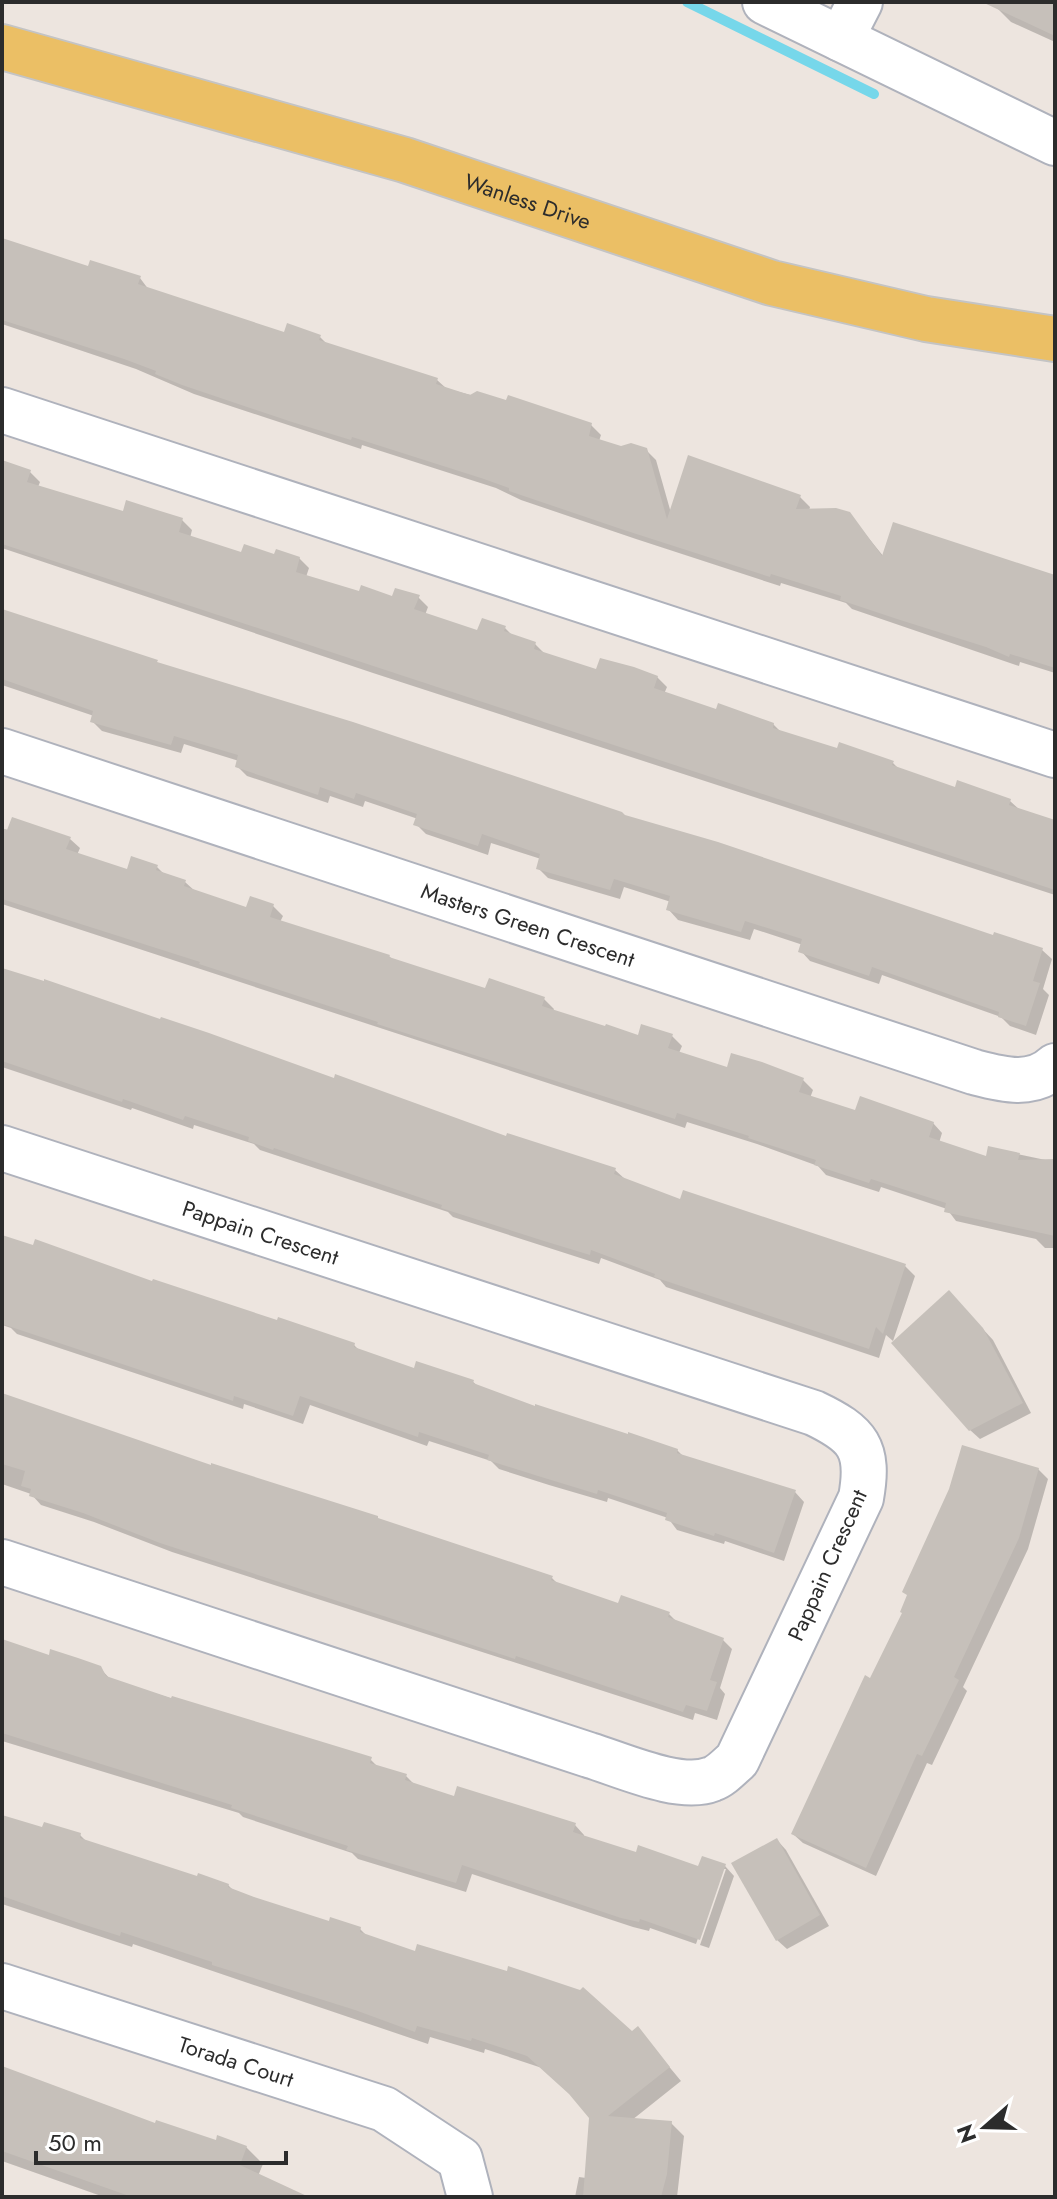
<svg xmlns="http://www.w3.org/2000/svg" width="1057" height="2199" viewBox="0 0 1057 2199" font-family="Jost,sans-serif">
	<rect width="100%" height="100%" fill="#ede5df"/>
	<!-- shadow -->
	<g fill="#0003">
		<path d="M 999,2 L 1055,2 L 1055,42 L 1011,22 L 996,7 Z"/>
		<path d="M 2,240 L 90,268 L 140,278 L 149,290 L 285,334 L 320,337 L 328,345 L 437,380 L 447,389 L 591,425 L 601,435 L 599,441 L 621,449 L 646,450 L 656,460 L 671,513 L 800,497 L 810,507 L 809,511 L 849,514 L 884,557 L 1055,577 L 1055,673 L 1020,662 L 1019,666 L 852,609 L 846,603 L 781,583 L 780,586 L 636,539 L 521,500 L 496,488 L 362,445 L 361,449 L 194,394 L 136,369 L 2,324 Z"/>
		<path d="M 30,472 L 40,482 L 38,487 L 124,513 L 182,520 L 192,530 L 190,538 L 242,554 L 299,558 L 309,568 L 306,577 L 361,594 L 394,599 L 418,597 L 428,607 L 425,615 L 479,633 L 505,628 L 514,637 L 535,644 L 545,654 L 598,672 L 657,677 L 667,687 L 664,694 L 717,711 L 773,724 L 782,733 L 838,751 L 893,763 L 900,770 L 956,790 L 1010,801 L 1021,811 L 1055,822 L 1055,895 L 373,673 L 2,548 L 2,475 Z"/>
		<path d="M 2,612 L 994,937 L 1042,950 L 1052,959 L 1043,989 L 1049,995 L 1036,1035 L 1010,1026 L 1001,1017 L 882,975 L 879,984 L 810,961 L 801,951 L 803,945 L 754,929 L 750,940 L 678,920 L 669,910 L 671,902 L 624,887 L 620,899 L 548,878 L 538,868 L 541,859 L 491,843 L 488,855 L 426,834 L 416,824 L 418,819 L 365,801 L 363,807 L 330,796 L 328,803 L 247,776 L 237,766 L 239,761 L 184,744 L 181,753 L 102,731 L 92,721 L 94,716 L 2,685 Z"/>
		<path d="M 2,829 L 70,839 L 80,848 L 77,855 L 128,871 L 157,867 L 165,875 L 185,882 L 196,892 L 248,909 L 273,906 L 283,916 L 280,922 L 389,956 L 394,961 L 487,991 L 544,999 L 554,1009 L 553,1011 L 639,1037 L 672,1036 L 682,1046 L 679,1053 L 728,1070 L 803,1080 L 813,1090 L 810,1098 L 857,1113 L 933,1123 L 942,1133 L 939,1143 L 987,1158 L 989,1148 L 1055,1162 L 1055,1248 L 1045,1248 L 1036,1239 L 956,1221 L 947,1209 L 881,1187 L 879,1192 L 826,1175 L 818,1166 L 757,1144 L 687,1122 L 685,1128 L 2,904 Z"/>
		<path d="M 2,970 L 508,1138 L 615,1170 L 626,1180 L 682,1202 L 905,1266 L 915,1276 L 893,1341 L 886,1335 L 879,1358 L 666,1287 L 660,1280 L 601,1258 L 599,1264 L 453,1217 L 448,1212 L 260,1150 L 254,1144 L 194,1125 L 193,1129 L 132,1108 L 131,1110 L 2,1067 Z"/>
		<path d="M 2,1237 L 354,1345 L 361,1352 L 415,1370 L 472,1381 L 479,1387 L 536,1409 L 677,1450 L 684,1457 L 795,1492 L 804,1502 L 784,1561 L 725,1541 L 724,1544 L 677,1530 L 668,1518 L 608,1498 L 607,1502 L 549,1485 L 499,1469 L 491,1461 L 429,1441 L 427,1446 L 310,1405 L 303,1424 L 244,1404 L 243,1409 L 17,1334 L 11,1328 L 2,1325 Z"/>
		<path d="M 959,1303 L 993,1340 L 1031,1413 L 980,1439 L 970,1430 Z"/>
		<path d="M 2,1395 L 212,1468 L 552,1578 L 559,1585 L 620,1606 L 668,1613 L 678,1623 L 723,1640 L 732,1649 L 720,1688 L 725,1694 L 717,1720 L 695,1713 L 693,1720 L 172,1552 L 94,1522 L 41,1505 L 31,1494 L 2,1484 Z"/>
		<path d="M 1038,1469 L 1048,1479 L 1028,1549 L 963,1687 L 967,1691 L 932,1765 L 927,1763 L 876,1876 L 803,1843 L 793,1834 L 871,1680 Z"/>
		<path d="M 2,1642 L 50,1658 L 100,1668 L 111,1680 L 370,1759 L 379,1768 L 406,1776 L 415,1785 L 455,1798 L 575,1825 L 584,1835 L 584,1837 L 637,1855 L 700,1868 L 725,1866 L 734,1876 L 709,1948 L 700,1945 L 726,1869 L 722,1869 L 696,1944 L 650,1928 L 649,1931 L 633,1927 L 472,1874 L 466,1892 L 358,1859 L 352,1853 L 243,1817 L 239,1813 L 2,1741 Z"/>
		<path d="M 2,1818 L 44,1830 L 80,1835 L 88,1843 L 198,1878 L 228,1885 L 234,1891 L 330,1923 L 360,1929 L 368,1937 L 631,2034 L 638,2029 L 681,2081 L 632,2120 L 671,2123 L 684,2136 L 677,2197 L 575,2197 L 579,2177 L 586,2178 L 591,2118 L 575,2097 L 542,2068 L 485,2049 L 484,2053 L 430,2037 L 428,2044 L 133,1944 L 132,1947 L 2,1904 Z"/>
		<path d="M 777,1840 L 786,1850 L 829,1926 L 787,1949 L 777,1940 Z"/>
		<path d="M 2,2069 L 157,2126 L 217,2143 L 246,2147 L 263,2164 L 258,2176 L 304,2197 L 104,2197 L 2,2161 Z"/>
	</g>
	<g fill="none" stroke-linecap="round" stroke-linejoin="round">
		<!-- stream -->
		<path stroke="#76d7ea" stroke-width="10" d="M 687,2 L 874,94"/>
	</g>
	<!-- building -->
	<g fill="#c6c0ba">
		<path d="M 982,2 L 1055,2 L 1055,36 Z"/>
		<path d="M 2,238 L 88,266 L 90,260 L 141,276 L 138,284 L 284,332 L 287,323 L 321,335 L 319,340 L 438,378 L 436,384 L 470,395 L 477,391 L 506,400 L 508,395 L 592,423 L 589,436 L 621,446 L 631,443 L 647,448 L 667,519 L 688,455 L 801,495 L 796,509 L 836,508 L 850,512 L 882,556 L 893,522 L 1055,575 L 1055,668 L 1010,654 L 1009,657 L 986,647 L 897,619 L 840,600 L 841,596 L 771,574 L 770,577 L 624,530 L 509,491 L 509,488 L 484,479 L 352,437 L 351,440 L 292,422 L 182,385 L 155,374 L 156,371 L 124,359 L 2,320 Z"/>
		<path d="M 2,460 L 31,470 L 27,482 L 123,511 L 126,500 L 157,510 L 183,518 L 179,532 L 241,552 L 244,544 L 274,554 L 276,549 L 300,557 L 296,572 L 359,591 L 361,585 L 392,596 L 395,588 L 420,595 L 414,609 L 477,630 L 482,618 L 506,626 L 504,631 L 536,642 L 534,649 L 596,669 L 600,658 L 634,667 L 658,676 L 654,688 L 716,709 L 718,703 L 774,723 L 773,728 L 837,748 L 839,742 L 894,761 L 892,765 L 955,787 L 957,780 L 1011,799 L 1009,805 L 1055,820 L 1055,890 L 2,544 Z"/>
		<path d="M 2,609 L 158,660 L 157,662 L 353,722 L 622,812 L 625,815 L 718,842 L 993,935 L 994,932 L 1043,948 L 1033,981 L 1040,983 L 1026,1026 L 998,1017 L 999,1012 L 872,967 L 869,976 L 798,952 L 802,939 L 745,921 L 741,932 L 666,910 L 670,896 L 614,879 L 610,890 L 536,869 L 540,854 L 482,834 L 478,846 L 413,825 L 417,814 L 356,793 L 354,799 L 320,787 L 318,795 L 235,767 L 238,755 L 174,736 L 171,745 L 90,722 L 93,711 L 2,679 Z"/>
		<path d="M 12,817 L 71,837 L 66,849 L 127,869 L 131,856 L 158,865 L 156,870 L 186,880 L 184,886 L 246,907 L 250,896 L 274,904 L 270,917 L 390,955 L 389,957 L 485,988 L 489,978 L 545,997 L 542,1006 L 605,1026 L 606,1024 L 638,1035 L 641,1024 L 673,1034 L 668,1048 L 727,1067 L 731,1053 L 762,1062 L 804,1078 L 799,1092 L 855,1110 L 860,1096 L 934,1122 L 929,1137 L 986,1156 L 988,1146 L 1020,1153 L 1018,1160 L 1055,1159 L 1055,1236 L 944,1212 L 946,1203 L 871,1179 L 869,1183 L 814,1165 L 816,1160 L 748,1138 L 749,1136 L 677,1113 L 675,1119 L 427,1040 L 377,1024 L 378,1022 L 199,964 L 200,962 L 2,899 L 2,828 L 7,830 Z"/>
		<path d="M 2,968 L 44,981 L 44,979 L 160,1019 L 161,1017 L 209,1033 L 334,1078 L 335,1074 L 506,1136 L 507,1133 L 616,1168 L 614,1174 L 680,1199 L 683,1190 L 906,1264 L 883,1334 L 876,1327 L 869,1349 L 654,1277 L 655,1274 L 591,1250 L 590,1255 L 544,1241 L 441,1208 L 442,1205 L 274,1148 L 273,1150 L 248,1141 L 249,1137 L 185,1116 L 183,1120 L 123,1099 L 122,1102 L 2,1061 Z"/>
		<path d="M 2,1235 L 33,1245 L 35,1239 L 152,1281 L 153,1279 L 277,1320 L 278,1317 L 355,1343 L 354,1347 L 414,1368 L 416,1361 L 474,1380 L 473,1383 L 535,1406 L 535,1404 L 628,1434 L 628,1432 L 678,1449 L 677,1453 L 796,1490 L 774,1553 L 715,1533 L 714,1536 L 665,1520 L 667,1513 L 598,1490 L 597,1494 L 538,1476 L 487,1460 L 489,1455 L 419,1432 L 418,1437 L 300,1396 L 293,1416 L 234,1396 L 233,1401 L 2,1324 Z"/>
		<path d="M 949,1290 L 983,1328 L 1023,1403 L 969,1431 L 891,1343 Z"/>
		<path d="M 2,1393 L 211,1465 L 211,1463 L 378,1516 L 378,1518 L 553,1576 L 551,1580 L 618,1603 L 621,1595 L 670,1612 L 668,1617 L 724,1638 L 710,1680 L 717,1682 L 707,1711 L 686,1705 L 683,1712 L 516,1656 L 515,1659 L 160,1543 L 83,1513 L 29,1496 L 31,1489 L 21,1486 L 25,1471 L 2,1464 Z"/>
		<path d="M 962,1445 L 1039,1468 L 1019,1538 L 954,1677 L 959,1680 L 922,1756 L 917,1754 L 866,1868 L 791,1834 L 865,1675 L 870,1678 L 902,1613 L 900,1612 L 907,1595 L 902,1592 L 949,1489 Z"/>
		<path d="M 2,1639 L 49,1655 L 50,1649 L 78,1658 L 101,1666 L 106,1676 L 171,1698 L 172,1696 L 372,1757 L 370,1763 L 407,1774 L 405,1780 L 454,1796 L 457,1786 L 576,1823 L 573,1832 L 636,1852 L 638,1845 L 698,1866 L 702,1856 L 726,1864 L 700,1940 L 640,1919 L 639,1922 L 621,1918 L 462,1865 L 456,1883 L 346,1850 L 348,1846 L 231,1808 L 232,1805 L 2,1733 Z"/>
		<path d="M 2,1815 L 42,1827 L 44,1822 L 81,1833 L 80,1838 L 197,1876 L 198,1873 L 229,1884 L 228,1887 L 254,1897 L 329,1921 L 330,1917 L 361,1927 L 360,1932 L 415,1951 L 417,1944 L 507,1971 L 508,1966 L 580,1990 L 583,1987 L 632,2031 L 638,2026 L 670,2067 L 608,2116 L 672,2121 L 667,2174 L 661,2197 L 583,2197 L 589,2118 L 569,2094 L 527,2056 L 472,2038 L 471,2041 L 417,2026 L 415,2032 L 355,2010 L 212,1965 L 212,1962 L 121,1932 L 120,1936 L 79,1923 L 2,1896 Z"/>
		<path d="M 777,1838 L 820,1915 L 776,1941 L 731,1863 Z"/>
		<path d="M 2,2066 L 155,2123 L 156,2120 L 216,2140 L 217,2135 L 247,2146 L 240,2165 L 309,2197 L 132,2197 L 2,2151 Z"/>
	</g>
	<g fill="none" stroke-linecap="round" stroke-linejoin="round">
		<defs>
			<g id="minor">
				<path d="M 765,2 L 1055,143"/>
				<path d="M 841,39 L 860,2"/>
				<path d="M 2,410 L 1055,755"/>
				<path id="s1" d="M 2,751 L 974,1072 C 1001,1079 1032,1088 1055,1066"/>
				<path id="s2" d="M 2,1148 L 814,1413 C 858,1434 870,1448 861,1498 L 737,1760 C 730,1766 721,1776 712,1779 C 680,1792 622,1765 589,1755 L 2,1562"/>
				<path id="s3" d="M 2,1986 L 384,2109 L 460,2159 L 470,2197"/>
			</g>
			<g id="major">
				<path id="s4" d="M 2,47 L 405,160 L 772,283 L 926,319 L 1055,339"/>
			</g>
		</defs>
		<!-- minor casing -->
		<use href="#minor" stroke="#afb2bc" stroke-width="48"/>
		<!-- major casing -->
		<use href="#major" stroke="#c4c4c4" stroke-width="48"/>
		<!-- minor -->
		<use href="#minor" stroke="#fff" stroke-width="44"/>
		<!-- major -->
		<use href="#major" stroke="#ebbf65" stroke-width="44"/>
	</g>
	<g text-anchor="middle" stroke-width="8" stroke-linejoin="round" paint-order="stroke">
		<!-- street labels -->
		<g font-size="22" fill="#2c2c2c" stroke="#fff">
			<text dy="8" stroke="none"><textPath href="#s4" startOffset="548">Wanless Drive</textPath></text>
			<text dy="8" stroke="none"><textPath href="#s1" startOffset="554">Masters Green Crescent</textPath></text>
			<text dy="8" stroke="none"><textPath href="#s2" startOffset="272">Pappain Crescent</textPath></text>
			<text transform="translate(827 1565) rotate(-66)" y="8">Pappain Crescent</text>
			<text dy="8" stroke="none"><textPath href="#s3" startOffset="246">Torada Court</textPath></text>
		</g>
	</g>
	<!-- border -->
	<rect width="1057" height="2199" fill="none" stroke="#2c2c2c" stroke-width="8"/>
	<!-- north arrow -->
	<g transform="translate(985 2127) rotate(250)" stroke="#ffffff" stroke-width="6" paint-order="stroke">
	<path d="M0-6L14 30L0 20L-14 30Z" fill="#2c2c2c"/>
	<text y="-12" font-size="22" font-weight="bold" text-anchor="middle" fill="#2c2c2c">N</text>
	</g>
	<!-- scale -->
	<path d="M36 2151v12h250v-12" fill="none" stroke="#2c2c2c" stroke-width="4"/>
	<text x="48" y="2151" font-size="24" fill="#2c2c2c" stroke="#ffffff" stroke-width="6" paint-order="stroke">50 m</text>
</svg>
